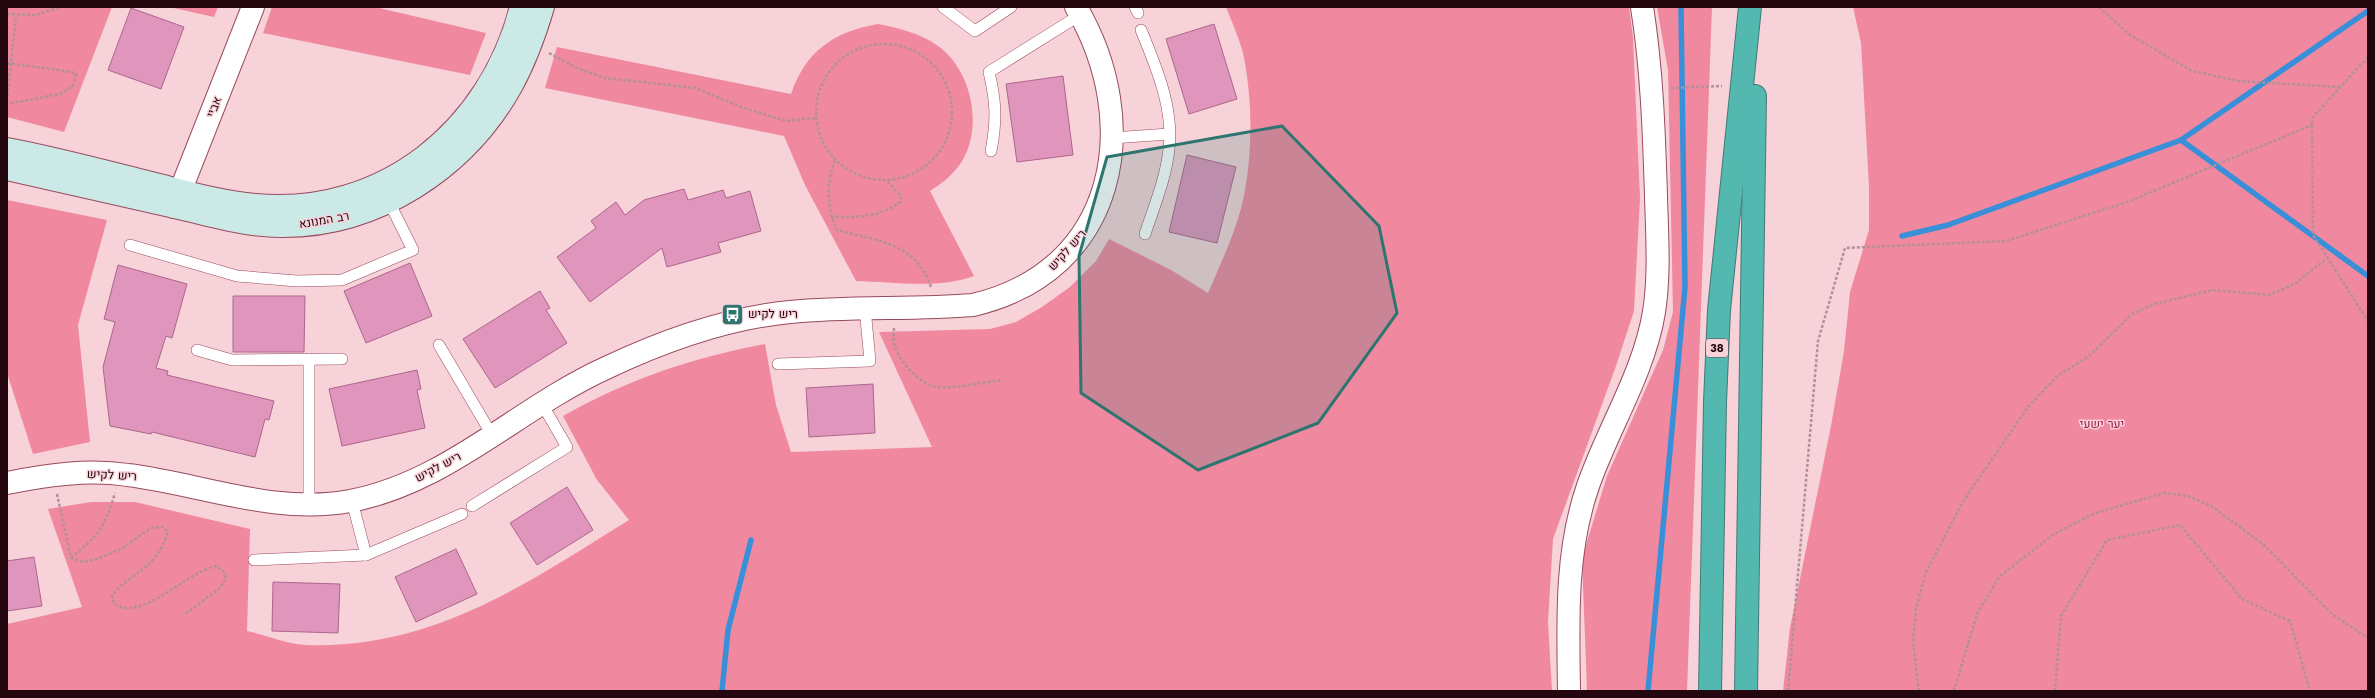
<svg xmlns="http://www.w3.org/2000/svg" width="2375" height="698" viewBox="0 0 2375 698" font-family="'Work Sans',Heebo,sans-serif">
	<rect width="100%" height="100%" fill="#f7d2d8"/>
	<!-- green -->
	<g fill="#f0899f">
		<path d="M 7,7 L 112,7 L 64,132 L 7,117 Z"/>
		<path d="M 169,7 L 218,7 L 214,17 Z"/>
		<path d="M 272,7 L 375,7 L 486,33 L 470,75 L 263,33 Z"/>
		<path d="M 1226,7 L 1629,7 L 1633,38 L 1640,198 L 1634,311 L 1616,366 L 1553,539 L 1548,622 L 1552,691 L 7,691 L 7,624 L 82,607 L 48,509 L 91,502 L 135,502 L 250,529 L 247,631 C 266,635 287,644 306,645 C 433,649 526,584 629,520 L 597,480 L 563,416 C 626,380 694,357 765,344 L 776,405 L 791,452 L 932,447 L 879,332 L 990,329 L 1016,322 L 1042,307 L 1070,287 L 1096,261 L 1109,239 L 1171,270 L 1208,293 C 1222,260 1239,226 1245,190 C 1253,146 1252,96 1243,53 C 1239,38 1232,22 1226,7 Z"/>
		<path d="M 1657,7 L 1712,7 L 1687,691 L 1587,691 L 1582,558 L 1607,476 L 1663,350 L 1673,312 L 1668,70 Z"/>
		<path d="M 1853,7 L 2368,7 L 2368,691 L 1783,691 L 1790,628 L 1831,426 L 1844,351 L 1850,292 L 1869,230 L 1869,187 L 1861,43 Z"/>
		<path d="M 878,24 C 898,28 921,33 938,46 C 973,71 985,132 958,167 C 950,177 941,184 930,191 L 974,276 C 940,289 893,282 856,281 L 805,185 L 784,136 L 545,88 L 557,47 L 791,94 C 806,51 833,32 878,24 Z"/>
		<path d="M 7,200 L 107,220 L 78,325 L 90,442 L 33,454 L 7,373 Z"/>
	</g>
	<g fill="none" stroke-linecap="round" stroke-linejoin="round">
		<!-- stream -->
		<g stroke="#3990d8" stroke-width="5.5">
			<path d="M 2181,140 L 2368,276"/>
			<path d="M 1902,236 L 1948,225 L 2181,140 L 2368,11"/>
			<path d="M 722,691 L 728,630 L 751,540"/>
			<path d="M 1648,691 L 1685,287 L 1681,7"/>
		</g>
	</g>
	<!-- building -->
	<g fill="#e095bc" stroke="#ad668c">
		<path d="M 131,8 L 184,27 L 161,89 L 108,70 Z"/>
		<path d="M 1214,24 L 1237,99 L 1189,114 L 1166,39 Z"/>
		<path d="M 1063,76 L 1073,155 L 1017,162 L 1006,84 Z"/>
		<path d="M 1187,155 L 1236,167 L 1217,243 L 1169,232 Z"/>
		<path d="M 684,189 L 688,200 L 723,190 L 726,198 L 750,191 L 761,231 L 718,243 L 721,252 L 667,267 L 662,248 L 590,302 L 557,257 L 596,228 L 591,221 L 616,202 L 625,215 L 644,200 Z"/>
		<path d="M 410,263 L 432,316 L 366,343 L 344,291 Z"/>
		<path d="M 118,265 L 187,284 L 172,338 L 166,336 L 156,368 L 168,371 L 167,375 L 274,401 L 269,420 L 265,419 L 255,457 L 152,432 L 151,434 L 110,426 L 103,367 L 115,322 L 104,319 Z"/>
		<path d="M 540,291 L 550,308 L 546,310 L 567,343 L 495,388 L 463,339 Z"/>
		<path d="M 233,296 L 305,296 L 304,352 L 233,352 Z"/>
		<path d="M 417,370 L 421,389 L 417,390 L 425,428 L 342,446 L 329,389 Z"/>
		<path d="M 873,384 L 875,433 L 809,437 L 806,388 Z"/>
		<path d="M 567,487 L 593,530 L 537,565 L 510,523 Z"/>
		<path d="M 456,549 L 477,594 L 416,622 L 395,577 Z"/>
		<path d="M 34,557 L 42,606 L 7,611 L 7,561 Z"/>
		<path d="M 273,582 L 340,584 L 338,633 L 272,631 Z"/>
	</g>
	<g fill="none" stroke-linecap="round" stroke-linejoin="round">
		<defs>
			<g id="lane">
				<path d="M 943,7 L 975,31 L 1011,7"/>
				<path d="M 1135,7 L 1138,13"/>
				<path d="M 1141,30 C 1156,66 1174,109 1169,149 C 1166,178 1154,207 1145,234"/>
				<path d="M 1112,138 L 1169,134"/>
				<path d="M 991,151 C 997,120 996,102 989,72 L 1080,15"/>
				<path d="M 130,245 L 237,276 L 297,281 L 342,280 L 413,250 L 389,202"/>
				<path d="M 439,345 L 492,435"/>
				<path d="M 197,350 L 232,360 L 342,359"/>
				<path d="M 778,364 L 870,361 L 865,308"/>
				<path d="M 352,501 L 366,555"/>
				<path d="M 309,503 L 309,359"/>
				<path d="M 472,506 L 567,447 L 542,404"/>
				<path d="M 254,560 L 366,555 L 462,514"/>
			</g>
			<g id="street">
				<path d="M 174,207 L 253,7"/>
				<path d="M 7,483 C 47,475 88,469 128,475 C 201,484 275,515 350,501 C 447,483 518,408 606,368 C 663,341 727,318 790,312 C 851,306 912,310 973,305 C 1118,271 1144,123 1076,7"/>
				<path d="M 1569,691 C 1568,622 1565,552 1588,486 C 1608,428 1644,373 1654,312 C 1660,274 1657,234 1656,196 C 1654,133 1652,70 1642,7"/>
			</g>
			<g id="secondary">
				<path d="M 7,149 C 61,159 114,174 167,187 C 196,195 225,202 255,205 C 384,217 490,129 521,7"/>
				<path d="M 7,169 C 63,182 119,194 175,207 C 210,215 245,226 281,226 C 377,227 466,168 512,85 C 525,61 535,34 543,7"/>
			</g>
			<g id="highway">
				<path d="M 1710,691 L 1715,402 L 1719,310 L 1750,7"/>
				<path d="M 1746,691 L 1755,96"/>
			</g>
		</defs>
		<!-- lane casing -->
		<use href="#lane" stroke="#984b5c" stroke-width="12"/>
		<!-- street casing -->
		<use href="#street" stroke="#984b5c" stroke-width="24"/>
		<!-- secondary casing -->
		<use href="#secondary" stroke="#984b5c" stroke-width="24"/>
		<!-- highway casing -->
		<use href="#highway" stroke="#437a77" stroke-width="24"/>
		<!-- path -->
		<g stroke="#b39097" stroke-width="2.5" stroke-dasharray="3 2" stroke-linecap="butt">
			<path d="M 2099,7 L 2130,35 L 2192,71 L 2238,81 L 2340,87"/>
			<path d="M 7,14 L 36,15 L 60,7"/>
			<circle cx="884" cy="112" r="68"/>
			<path d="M 549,53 L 577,68 L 605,78 L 695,88 L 741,107 L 786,121 L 816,118"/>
			<path d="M 2368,57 L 2313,117 L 2312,125 L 2313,235 L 2368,321"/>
			<path d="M 7,63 L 72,72 L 76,74 L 73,86 L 60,94 L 7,104"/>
			<path d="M 1671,88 L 1722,86"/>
			<path d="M 7,101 L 16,16"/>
			<path d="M 835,160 C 826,182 827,209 837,230 C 877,241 916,242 931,287"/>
			<path d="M 831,217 C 855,217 880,218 900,202 L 901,196 L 886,180"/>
			<path d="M 894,328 C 894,333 893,339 894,343 C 898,361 920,385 938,387 C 952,389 987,382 1002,380"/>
			<path d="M 57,494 L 71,558 L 83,562 L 97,559 L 121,549 L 151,528 L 163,527 L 168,532 C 155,571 136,568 112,595 L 114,604 C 118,605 122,608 126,608 C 155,609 187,573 216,566 L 224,572 L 226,578 L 220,588 L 185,614"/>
			<path d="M 71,558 C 99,535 105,527 115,493"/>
			<path d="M 1788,691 L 1818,341 L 1845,248 L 2006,241 L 2127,202 L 2312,125"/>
			<path d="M 1919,691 L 1913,641 L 1916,609 L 1925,574 L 1964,500 L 2028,407 L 2056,377 L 2089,356 L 2132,314 L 2154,304 L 2213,290 L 2270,295 L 2296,283 L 2326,259"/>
			<path d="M 1954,691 L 1977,614 L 1999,577 L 2054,534 L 2093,514 L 2164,493 L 2188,496 L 2213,507 L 2264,545 L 2332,614 L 2368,638"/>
			<path d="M 2055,691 L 2061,616 L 2107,540 L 2180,525 L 2242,599 L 2290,621 L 2310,691"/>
		</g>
		<!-- lane -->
		<use href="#lane" stroke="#fff" stroke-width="11"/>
		<!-- street -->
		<use href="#street" stroke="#fff" stroke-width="22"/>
		<!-- secondary -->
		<use href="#secondary" stroke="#cbeae7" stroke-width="22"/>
		<!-- highway -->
		<use href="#highway" stroke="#53b8af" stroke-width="22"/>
	</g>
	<!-- marked area -->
	<path fill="#2d756f" fill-opacity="0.2" stroke="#2d756f" stroke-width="3" stroke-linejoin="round" d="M 1282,126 L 1379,226 L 1397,313 L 1318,423 L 1198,470 L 1081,393 L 1079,256 L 1107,157 Z"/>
	<!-- icons -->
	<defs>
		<symbol id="bus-square" viewBox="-11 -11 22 22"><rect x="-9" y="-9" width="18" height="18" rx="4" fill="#2d756f" stroke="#f7d2d8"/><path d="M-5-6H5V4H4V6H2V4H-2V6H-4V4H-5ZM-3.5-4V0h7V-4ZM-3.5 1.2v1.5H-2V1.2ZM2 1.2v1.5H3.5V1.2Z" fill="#fff"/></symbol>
	</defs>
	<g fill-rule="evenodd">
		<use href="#bus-square" x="720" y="302" width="25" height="25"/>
	</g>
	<g text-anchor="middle" stroke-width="3" stroke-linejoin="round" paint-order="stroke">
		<!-- shield labels -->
		<rect fill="#f7d2d8" stroke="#63434b" stroke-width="1" x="1706" y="339" width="22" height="18" rx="3"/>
		<g font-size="11" font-weight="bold" fill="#24060e">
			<text x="1717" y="352">38</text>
		</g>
		<!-- street labels -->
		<g font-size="12" fill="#24060e" stroke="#f7d2d8">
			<text transform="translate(214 107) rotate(-68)" y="4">אביי</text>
			<text transform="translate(324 220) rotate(-10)" y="4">רב המנונא</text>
			<text transform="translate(1067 250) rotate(-48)" y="4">ריש לקיש</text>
			<text transform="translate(438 467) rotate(-28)" y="4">ריש לקיש</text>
			<text transform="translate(112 475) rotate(3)" y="4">ריש לקיש</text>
		</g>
		<!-- poi labels -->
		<g font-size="12" fill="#24060e" stroke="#f7d2d8" text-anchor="start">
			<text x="748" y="318">ריש לקיש</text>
		</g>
		<!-- park labels -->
		<g font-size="12" fill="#9c1946" stroke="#f7d2d8">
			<text x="2102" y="428">יער ישעי</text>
		</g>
	</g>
	<!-- border -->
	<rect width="2375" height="698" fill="none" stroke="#24060e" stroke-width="16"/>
</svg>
